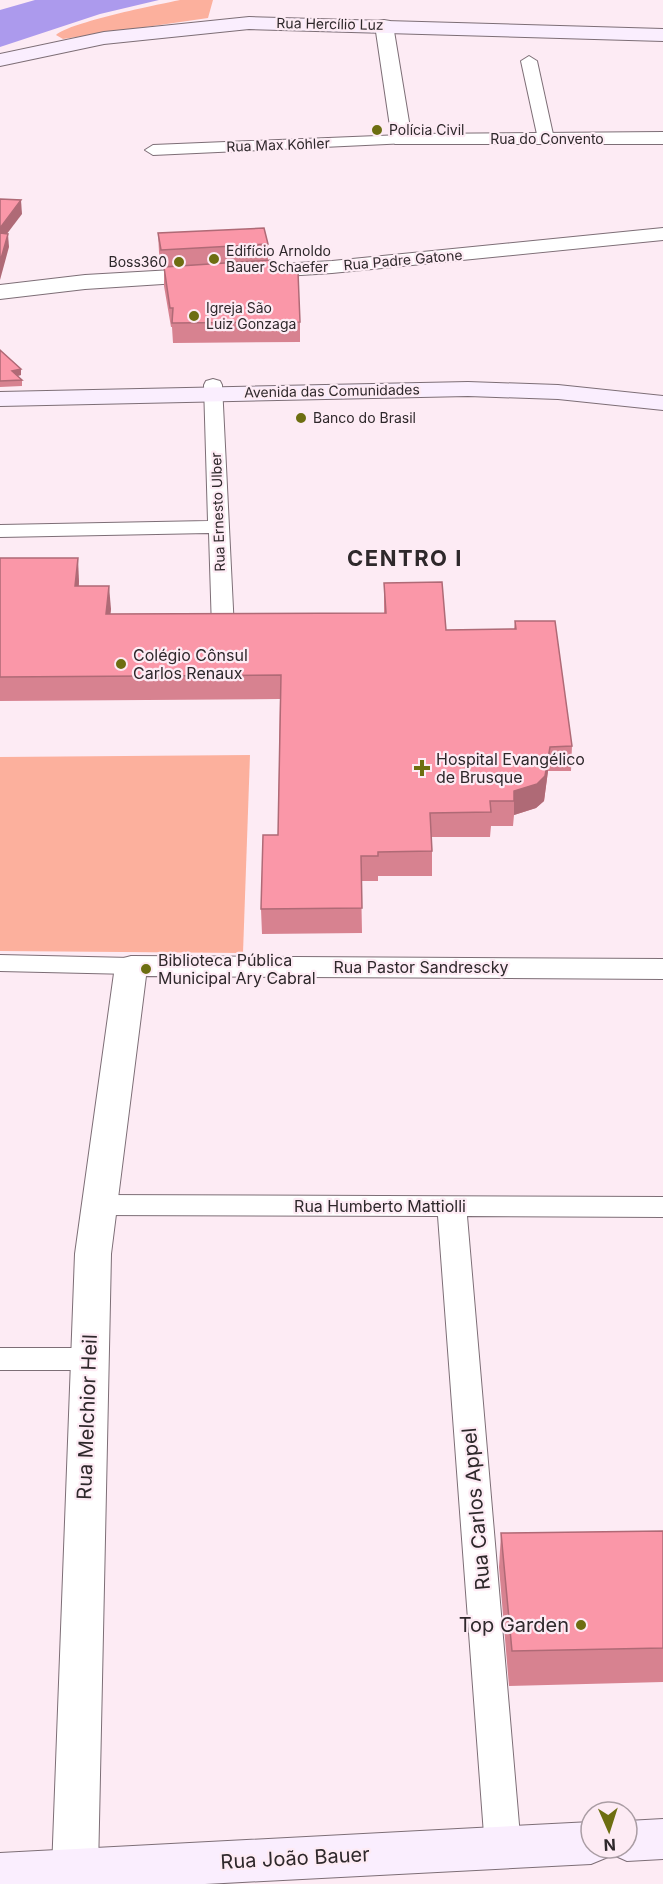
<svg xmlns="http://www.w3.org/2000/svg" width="663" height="1884" viewBox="0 0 663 1884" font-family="Inter,sans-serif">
	<rect width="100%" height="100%" fill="#fdebf4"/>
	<!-- green -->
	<g fill="#fcb09d">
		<path d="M 180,0 L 213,0 L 208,18 L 63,39 L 56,35 C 71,22 156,5 180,0 Z"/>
		<path d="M 250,755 L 243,953 L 0,951 L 0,757 Z"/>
	</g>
	<!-- water -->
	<path fill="#ac9aed" d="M 35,0 L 159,0 L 100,14 L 0,47 L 0,10 Z"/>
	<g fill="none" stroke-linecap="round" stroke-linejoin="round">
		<defs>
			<g id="minor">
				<path d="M 529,56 L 537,61 L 554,139 L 546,144 L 538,139 L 521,61 Z"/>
				<path d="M 402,135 L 408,137 L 410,140 L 408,143 L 153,155 L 145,150 L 153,145 Z"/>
				<path d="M 213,379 L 220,381 L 222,385 L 234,629 L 231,634 L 223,636 L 215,634 L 212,629 L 209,533 L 0,537 L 0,525 L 208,521 L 204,385 L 206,381 Z"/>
				<path d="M 0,955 L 131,958 L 140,960 L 144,966 L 140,972 L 131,974 L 0,971 Z"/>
				<path d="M 97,1195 L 663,1197 L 663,1217 L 467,1216 L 521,1848 L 516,1859 L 503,1864 L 490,1859 L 485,1848 L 438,1216 L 97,1215 L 87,1212 L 83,1205 L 87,1198 Z"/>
				<path d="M 0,1348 L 88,1348 L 99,1351 L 103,1359 L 99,1367 L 88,1370 L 0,1370 Z"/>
			</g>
			<g id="tertiary">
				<path d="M 384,20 L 390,21 L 393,25 L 411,134 L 663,132 L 663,144 L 395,144 L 392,140 L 375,25 L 378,21 Z"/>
				<path d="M 663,228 L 663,240 L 332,273 L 85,289 L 0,299 L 0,285 L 85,275 L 332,261 Z"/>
				<path d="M 131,956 L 663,959 L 663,979 L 146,976 L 111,1254 L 98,1870 L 91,1884 L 59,1884 L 52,1870 L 75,1254 L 115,966 L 120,959 Z"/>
			</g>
			<g id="secondary">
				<path d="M 249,17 L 663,29 L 663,41 L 249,29 L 104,44 L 0,66 L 0,54 L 104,32 Z"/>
				<path d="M 468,382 L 558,385 L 663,396 L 663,410 L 558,399 L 468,396 L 0,406 L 0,392 Z"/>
				<path d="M 663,1819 L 663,1859 L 627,1861 L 609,1853 L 608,1857 L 591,1864 L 205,1884 L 0,1884 L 0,1853 L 591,1822 L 591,1848 L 627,1848 L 627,1821 Z"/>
			</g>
		</defs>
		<!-- minor casing -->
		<use href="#minor" stroke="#7d6e76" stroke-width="2"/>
		<!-- tertiary casing -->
		<use href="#tertiary" stroke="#7d6e76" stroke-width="2"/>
		<!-- secondary casing -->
		<use href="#secondary" stroke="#7d6e76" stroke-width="2"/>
		<!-- minor -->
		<use href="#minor" fill="#fff" fill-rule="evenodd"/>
		<!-- tertiary -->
		<use href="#tertiary" fill="#fff" fill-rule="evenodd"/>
		<!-- secondary -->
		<use href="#secondary" fill="#faeefe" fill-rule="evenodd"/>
	</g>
	<!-- wall -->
	<g fill="#d78290">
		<path d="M 158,233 L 268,244 L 268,260 L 300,322 L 300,342 L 173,343 L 172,327 L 171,327 L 164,286 L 164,268 L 161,268 L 159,252 Z"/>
		<path d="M 0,350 L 21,369 L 21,375 L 17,376 L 22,380 L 22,386 L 0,387 Z"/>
		<path d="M 0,558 L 79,581 L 79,586 L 111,609 L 110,614 L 384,613 L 384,583 L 446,630 L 514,629 L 515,621 L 572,746 L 571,771 L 548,771 L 544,801 L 536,808 L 514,815 L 513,826 L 491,826 L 490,837 L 431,837 L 432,851 L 432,876 L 378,876 L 378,881 L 361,881 L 362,933 L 262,934 L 261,909 L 278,835 L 280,699 L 0,701 Z"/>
		<path d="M 663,1531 L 663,1682 L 509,1686 L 499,1567 L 501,1533 Z"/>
	</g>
	<!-- shaded-wall -->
	<g fill="#af6a76">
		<path d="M 21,200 L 22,214 L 0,243 L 0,228 Z"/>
		<path d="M 8,234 L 9,247 L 0,280 L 0,262 Z"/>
		<path d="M 21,369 L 21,375 L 13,377 L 12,371 Z"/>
		<path d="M 78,558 L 79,581 L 76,609 L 75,586 Z"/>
		<path d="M 109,586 L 111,609 L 108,638 L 106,614 Z"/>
		<path d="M 550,747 L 548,771 L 544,801 L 536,808 L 514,815 L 514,791 Z"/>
	</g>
	<!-- building -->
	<g fill="#fa97a8" stroke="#af6a76" stroke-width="1.5">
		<path d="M 0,199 L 21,200 L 0,228 Z"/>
		<path d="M 264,228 L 268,244 L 161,250 L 158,233 Z"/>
		<path d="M 0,233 L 8,234 L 0,262 Z"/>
		<path d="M 272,260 L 275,272 L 298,272 L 300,322 L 172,323 L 173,308 L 170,308 L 164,267 Z"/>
		<path d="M 0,350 L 21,369 L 12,371 L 22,380 L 0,381 Z"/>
		<path d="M 0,558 L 78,558 L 75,586 L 109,586 L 106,614 L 386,613 L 384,583 L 442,582 L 446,630 L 516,629 L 515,621 L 555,621 L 572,746 L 550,747 L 545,776 L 537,784 L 514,791 L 514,801 L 490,801 L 491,812 L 430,813 L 432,851 L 378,852 L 378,856 L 361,856 L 362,908 L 261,909 L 263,835 L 278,835 L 281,675 L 0,677 Z"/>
		<path d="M 663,1531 L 663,1648 L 512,1651 L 501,1533 Z"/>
	</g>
	<!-- markers -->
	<g fill="#6d6e11" stroke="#fdebf4" stroke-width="2">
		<circle cx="377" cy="130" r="6"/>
		<circle cx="214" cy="259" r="6"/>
		<circle cx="179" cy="262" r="6"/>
		<circle cx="194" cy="316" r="6"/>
		<circle cx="301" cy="418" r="6"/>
		<circle cx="121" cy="664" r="6"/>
		<path d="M419 759h6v6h6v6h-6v6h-6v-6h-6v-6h6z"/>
		<circle cx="146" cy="969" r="6"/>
		<circle cx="581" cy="1625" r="6"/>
	</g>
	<g text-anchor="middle" stroke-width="4.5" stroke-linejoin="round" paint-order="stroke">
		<!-- far-street labels -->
		<g font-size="14" fill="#2e282b" stroke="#fdebf4">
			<text transform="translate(330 24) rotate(1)" y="5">Rua Hercílio Luz</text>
			<text x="547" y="144">Rua do Convento</text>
			<text transform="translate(278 145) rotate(-2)" y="5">Rua Max Kohler</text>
			<text transform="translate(403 260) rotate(-5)" y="5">Rua Padre Gatone</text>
			<text transform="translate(332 391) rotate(-1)" y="5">Avenida das Comunidades</text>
			<text transform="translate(218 512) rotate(-92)" y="5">Rua Ernesto Ulber</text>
		</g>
		<!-- far-poi labels -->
		<g font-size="14" fill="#2e282b" stroke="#fdebf4" text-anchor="start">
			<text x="389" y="135">Polícia Civil</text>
			<text x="226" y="256">Edifício Arnoldo<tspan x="226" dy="16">Bauer Schaefer</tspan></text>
			<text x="167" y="267" text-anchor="end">Boss360</text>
			<text x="206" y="313">Igreja São<tspan x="206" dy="16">Luiz Gonzaga</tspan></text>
			<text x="313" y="423">Banco do Brasil</text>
		</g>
		<!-- poi labels -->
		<g font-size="16" fill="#2e282b" stroke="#fdebf4" text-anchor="start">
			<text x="133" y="661">Colégio Cônsul<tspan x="133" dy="18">Carlos Renaux</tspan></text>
			<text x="436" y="765">Hospital Evangélico<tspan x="436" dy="18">de Brusque</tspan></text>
			<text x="158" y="966">Biblioteca Pública<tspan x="158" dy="18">Municipal Ary Cabral</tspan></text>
		</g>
		<!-- street labels -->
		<g font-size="16" fill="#2e282b" stroke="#fdebf4">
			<text x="421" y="973">Rua Pastor Sandrescky</text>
			<text x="380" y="1212">Rua Humberto Mattiolli</text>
		</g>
		<!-- near-street labels -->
		<g font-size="20" fill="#2e282b" stroke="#fdebf4">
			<text transform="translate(87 1417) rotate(-88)" y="7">Rua Melchior Heil</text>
			<text transform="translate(476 1509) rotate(-95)" y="7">Rua Carlos Appel</text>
			<text transform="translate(295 1858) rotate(-3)" y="7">Rua João Bauer</text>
		</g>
		<!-- near-poi labels -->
		<g font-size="20" fill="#2e282b" stroke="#fdebf4" text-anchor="end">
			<text x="569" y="1632">Top Garden</text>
		</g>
		<!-- district labels -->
		<g font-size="22" font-weight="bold" letter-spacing="1.5" fill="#2e282b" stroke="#fdebf4">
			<text x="405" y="566">CENTRO I</text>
		</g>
	</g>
	<!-- north arrow -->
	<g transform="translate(609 1830) rotate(177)"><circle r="28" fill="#fdebf4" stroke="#aa9da4" stroke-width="1.5"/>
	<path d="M0-4.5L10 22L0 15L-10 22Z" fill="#6d6e11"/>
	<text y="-9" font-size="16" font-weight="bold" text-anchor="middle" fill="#2e282b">N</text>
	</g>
</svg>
